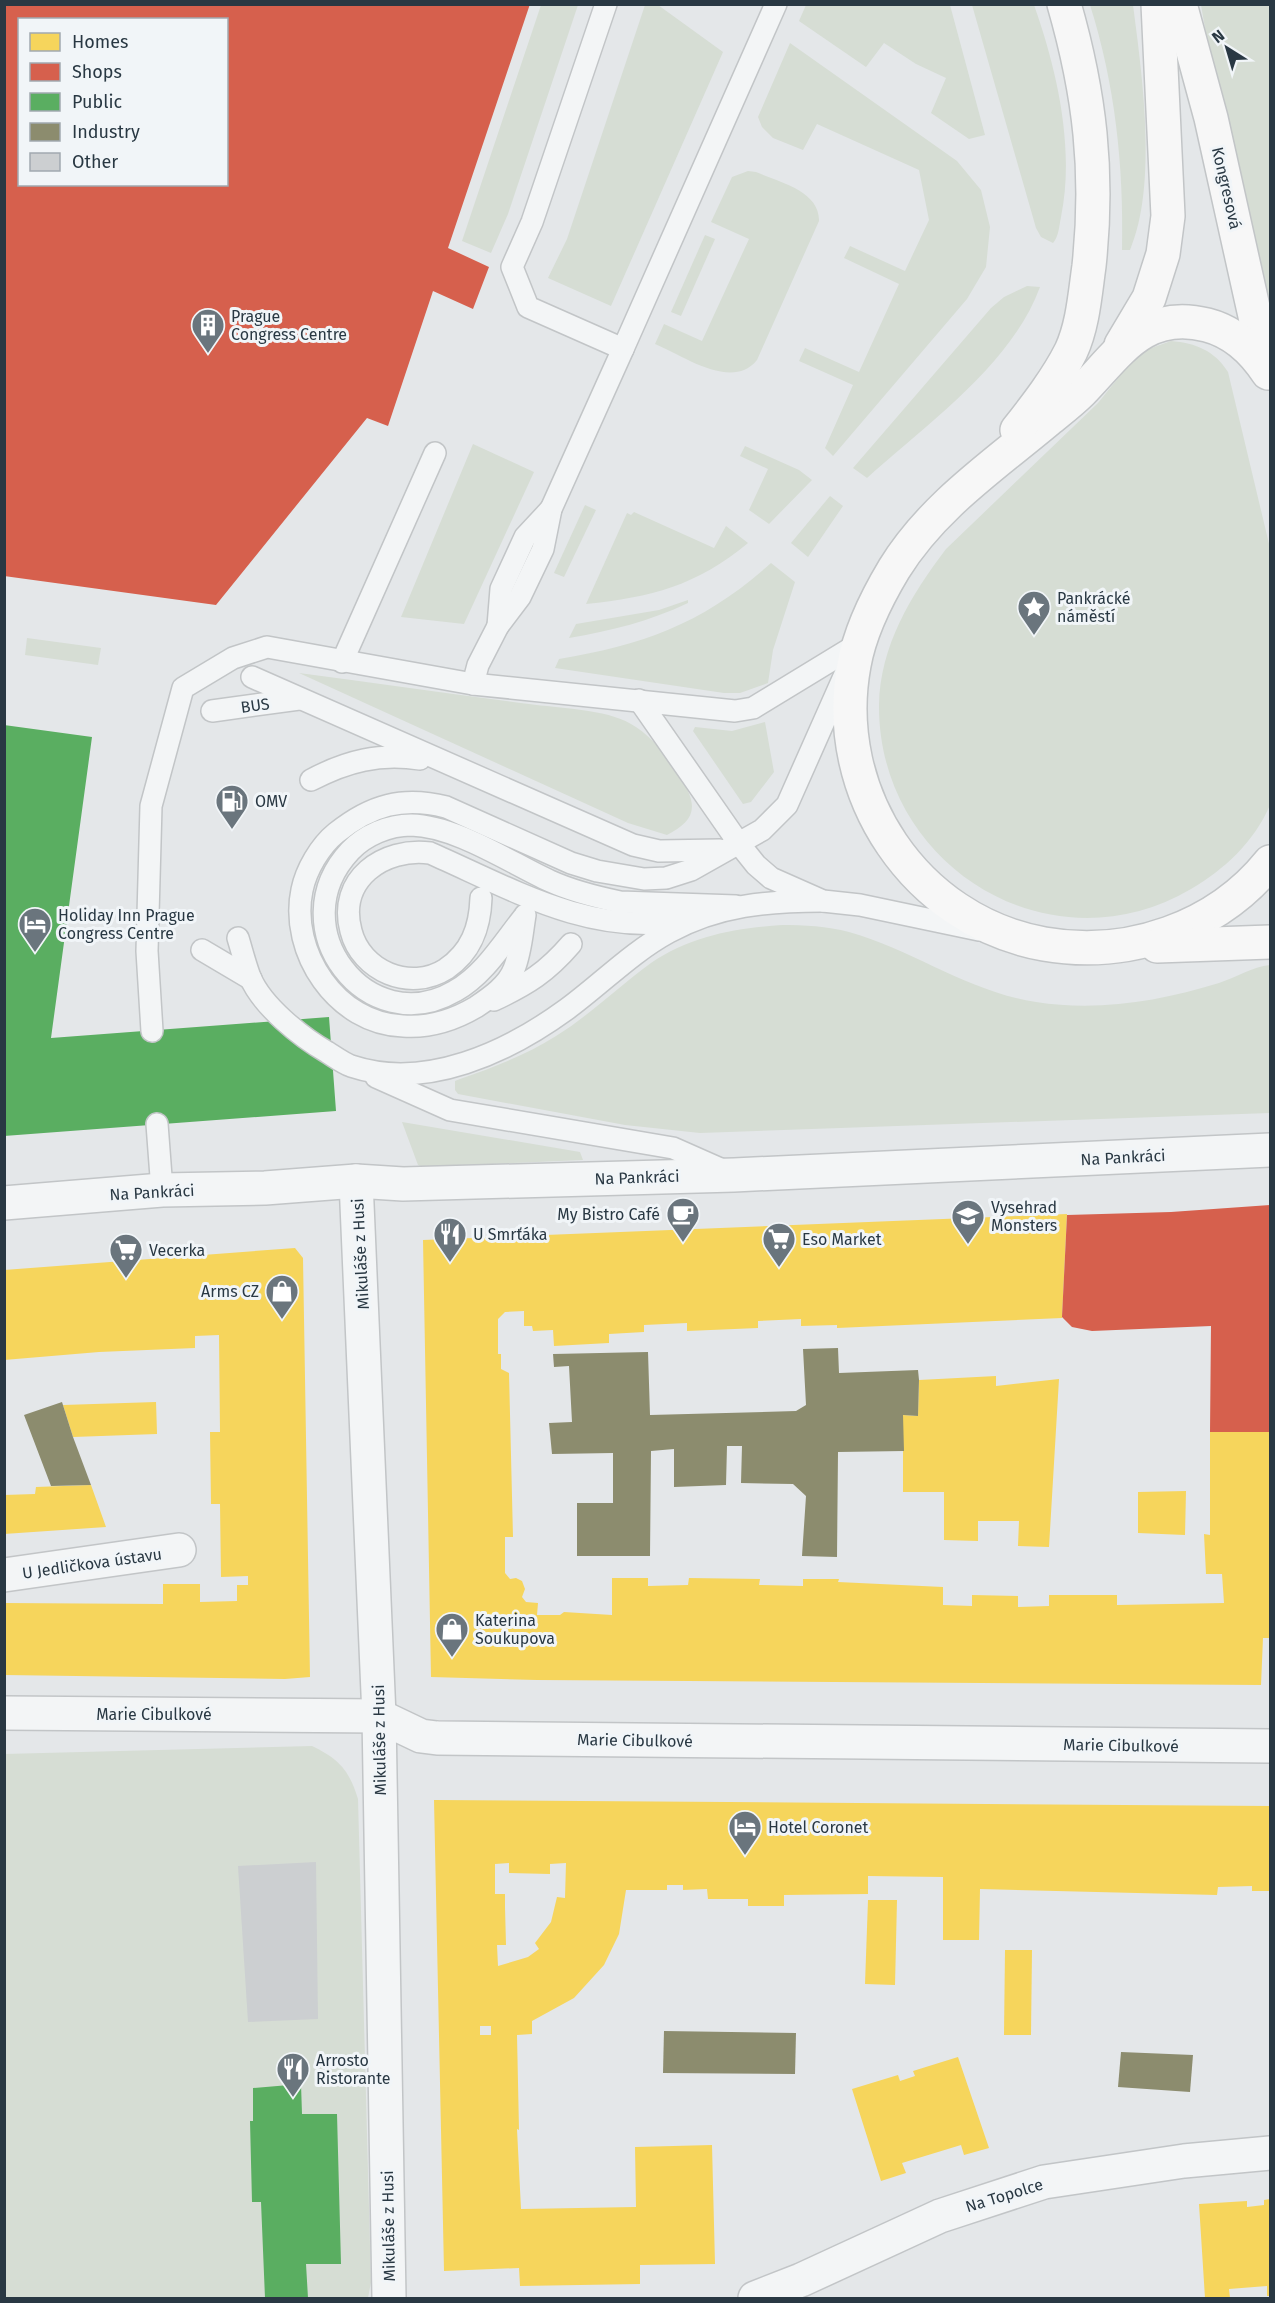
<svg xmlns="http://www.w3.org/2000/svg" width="1275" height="2303" viewBox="0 0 1275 2303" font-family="'Fira Sans',sans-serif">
	<rect width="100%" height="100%" fill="#e4e7e9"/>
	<!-- green -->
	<g fill="#d6ddd4">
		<path d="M 541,5 L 578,5 L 508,214 L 491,253 L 462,241 Z"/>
		<path d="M 645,5 L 658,5 L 723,52 L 611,306 L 548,278 L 567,239 Z"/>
		<path d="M 806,5 L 950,5 L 985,135 L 969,139 L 931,113 L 946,78 L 916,64 L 884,43 L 866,67 L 799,21 Z"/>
		<path d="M 972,5 L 1034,5 C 1057,70 1075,148 1061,217 C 1059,226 1059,236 1053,243 L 1041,237 L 1036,228 Z"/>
		<path d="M 1090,5 L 1133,5 C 1142,74 1158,185 1130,250 L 1122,250 C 1124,166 1115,84 1090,5 Z"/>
		<path d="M 1201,5 L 1270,5 L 1270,307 L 1210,57 Z"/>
		<path d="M 790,43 L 957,161 L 981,190 L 990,227 L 986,267 L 967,299 L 833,456 L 825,448 L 853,385 L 799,361 L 805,348 L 859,372 L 899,284 L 844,258 L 850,246 L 905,271 L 929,220 L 919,170 L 817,124 L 803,150 L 773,138 L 762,127 L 758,117 Z"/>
		<path d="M 748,171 L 756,172 C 779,182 820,191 819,221 L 757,360 C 732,391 684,356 655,344 L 664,324 L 702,341 L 749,239 L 711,222 L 732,177 Z"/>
		<path d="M 705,235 L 715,239 L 681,316 L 671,312 Z"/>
		<path d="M 1027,286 L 1040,287 C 1012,364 927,424 867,478 L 853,468 L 991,308 L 1004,297 Z"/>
		<path d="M 1171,341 C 1196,343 1215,351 1228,372 L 1270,548 L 1270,805 C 1254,842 1225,869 1191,889 C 1050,972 878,866 879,705 C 880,646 911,595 946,549 L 1098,403 L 1131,362 L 1143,351 Z"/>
		<path d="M 473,444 L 534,472 L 464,624 L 401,617 Z"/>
		<path d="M 745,446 L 799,470 L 812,480 L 769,524 L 749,510 L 768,469 L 740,456 Z"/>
		<path d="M 830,496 L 843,506 L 808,557 L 791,543 Z"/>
		<path d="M 585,505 L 596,510 L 564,577 L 554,573 Z"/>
		<path d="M 634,512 L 714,548 L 726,526 L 748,543 C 696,586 652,597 586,604 L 627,513 L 631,515 Z"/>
		<path d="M 771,563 L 795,582 L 773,650 L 768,683 L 740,693 L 724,693 L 555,668 L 559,659 C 646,644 704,623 771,563 Z"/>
		<path d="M 688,600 L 688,603 C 650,621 611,631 569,638 L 576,624 L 659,610 Z"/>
		<path d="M 27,638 L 101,648 L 98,665 L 25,655 Z"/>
		<path d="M 299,673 C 375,683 452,694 529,704 C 558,708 606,709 631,724 C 654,737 676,765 687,789 C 699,813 688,824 667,835 L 628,823 Z"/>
		<path d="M 765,722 L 774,772 L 751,802 L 743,804 L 693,731 L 695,727 L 732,731 Z"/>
		<path d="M 782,925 C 804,925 827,926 849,932 C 913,950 969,992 1036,1002 C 1098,1012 1160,1001 1219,983 C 1237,977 1252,967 1270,965 L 1270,1113 L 700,1133 L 625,1125 L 458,1094 L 455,1090 L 455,1081 L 460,1079 C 494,1067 526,1055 556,1036 C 590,1015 619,986 651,963 C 690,936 736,928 782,925 Z"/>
		<path d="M 402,1122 L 580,1152 L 583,1160 L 422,1167 L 418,1165 Z"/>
		<path d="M 312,1746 C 339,1759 349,1770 358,1799 L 371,2282 L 368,2298 L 5,2298 L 4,1754 Z"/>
	</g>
	<!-- homes -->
	<g fill="#f6d55c" fill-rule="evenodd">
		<path d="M 1067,1214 L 1062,1318 L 837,1328 L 837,1325 L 801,1326 L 801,1319 L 758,1321 L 758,1328 L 687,1331 L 687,1323 L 644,1325 L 644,1332 L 609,1334 L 609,1343 L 554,1346 L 553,1330 L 533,1331 L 532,1326 L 524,1326 L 524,1311 L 505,1312 L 498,1319 L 498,1354 L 501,1354 L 501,1369 L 509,1373 L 513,1537 L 505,1537 L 505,1573 L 510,1579 L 516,1578 L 522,1581 L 525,1589 L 522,1597 L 526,1602 L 538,1603 L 537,1615 L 560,1615 L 564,1612 L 612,1615 L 612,1578 L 648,1578 L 648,1586 L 688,1585 L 689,1578 L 760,1579 L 759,1585 L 803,1586 L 803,1579 L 839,1579 L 838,1582 L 943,1587 L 943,1605 L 972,1606 L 972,1595 L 1018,1596 L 1018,1607 L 1049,1606 L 1049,1595 L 1117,1595 L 1117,1605 L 1224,1603 L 1222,1574 L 1206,1574 L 1204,1534 L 1210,1535 L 1210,1432 L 1270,1432 L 1270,1638 L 1263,1638 L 1261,1685 L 537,1680 L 431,1677 L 423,1240 Z"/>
		<path d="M 295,1248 L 303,1258 L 310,1677 L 285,1679 L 4,1675 L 4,1603 L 163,1604 L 163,1584 L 200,1584 L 200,1602 L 237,1601 L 237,1585 L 248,1585 L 248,1576 L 221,1577 L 220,1504 L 211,1504 L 210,1432 L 220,1432 L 219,1335 L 195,1336 L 195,1348 L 99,1352 L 4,1360 L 4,1270 Z"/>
		<path d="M 996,1376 L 996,1386 L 1059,1379 L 1049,1547 L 1018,1546 L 1019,1521 L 978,1521 L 978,1541 L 944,1540 L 944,1492 L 903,1492 L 903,1415 L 918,1416 L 919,1380 Z"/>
		<path d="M 156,1402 L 157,1434 L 73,1437 L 63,1405 Z"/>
		<path d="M 91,1485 L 106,1527 L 4,1534 L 4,1495 L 35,1494 L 36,1487 Z"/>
		<path d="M 1186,1491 L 1185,1535 L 1138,1533 L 1138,1492 Z"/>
		<path d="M 434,1800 L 1270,1806 L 1270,1891 L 1252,1891 L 1252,1886 L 1218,1887 L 1217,1895 L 980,1889 L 979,1940 L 943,1940 L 943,1877 L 868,1876 L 868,1894 L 784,1895 L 784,1906 L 748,1906 L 748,1899 L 708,1899 L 707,1889 L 683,1890 L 683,1885 L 667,1885 L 667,1890 L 626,1890 L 619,1934 L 604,1965 L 574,1998 L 532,2021 L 532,2034 L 517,2035 L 519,2130 L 517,2129 L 521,2209 L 636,2207 L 635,2147 L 712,2145 L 715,2264 L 640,2265 L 640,2284 L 520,2286 L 519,2268 L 444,2271 ZM 509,1863 L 509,1873 L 550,1874 L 550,1864 L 566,1863 L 565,1898 L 557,1897 L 551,1922 L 535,1943 L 539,1949 L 528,1957 L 498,1966 L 497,1945 L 506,1945 L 505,1907 L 505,1894 L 495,1894 L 495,1864 ZM 480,2026 L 491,2026 L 491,2035 L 480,2035 Z"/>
		<path d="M 868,1900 L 897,1900 L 895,1985 L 865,1984 Z"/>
		<path d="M 1005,1950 L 1032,1950 L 1031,2035 L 1004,2035 Z"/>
		<path d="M 958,2057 L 989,2148 L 964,2155 L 961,2145 L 902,2163 L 906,2173 L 881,2181 L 852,2089 L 898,2075 L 900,2081 L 915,2076 L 913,2071 Z"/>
		<path d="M 1270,2199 L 1270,2296 L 1267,2296 L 1267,2286 L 1229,2289 L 1230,2298 L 1205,2298 L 1199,2204 L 1247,2201 L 1247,2207 L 1264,2205 L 1264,2200 Z"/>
	</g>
	<!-- shops -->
	<g fill="#d6604d" fill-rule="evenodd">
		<path d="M 4,4 L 530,4 L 448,248 L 489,267 L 473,309 L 433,291 L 388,426 L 367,418 L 216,605 L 4,576 ZM 20,20 L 226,20 L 226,184 L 20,184 Z"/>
		<path d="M 1270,1205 L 1270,1432 L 1210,1432 L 1211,1326 L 1092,1331 L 1072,1327 L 1062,1317 L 1067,1215 L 1171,1212 Z"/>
	</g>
	<!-- public -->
	<g fill="#5aae61">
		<path d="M 4,725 L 92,737 L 51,1038 L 329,1017 L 336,1111 L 4,1136 Z"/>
		<path d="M 301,2084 L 302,2114 L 337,2114 L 341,2264 L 306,2264 L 308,2298 L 265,2298 L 261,2202 L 252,2202 L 250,2121 L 253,2121 L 253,2088 Z"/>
	</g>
	<!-- industry -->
	<g fill="#8c8c6e">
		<path d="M 838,1348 L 839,1373 L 918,1370 L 919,1380 L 918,1416 L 903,1415 L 904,1451 L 838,1452 L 837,1557 L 802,1556 L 806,1496 L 793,1484 L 741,1483 L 742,1446 L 727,1446 L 726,1485 L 674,1487 L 674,1449 L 651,1451 L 650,1556 L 577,1556 L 577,1503 L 613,1503 L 613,1453 L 552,1454 L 549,1423 L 572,1422 L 569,1366 L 554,1367 L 553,1354 L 648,1352 L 650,1415 L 796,1411 L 806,1405 L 803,1349 Z"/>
		<path d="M 62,1402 L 73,1437 L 91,1485 L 51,1486 L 24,1415 Z"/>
		<path d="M 664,2031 L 796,2033 L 795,2074 L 663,2073 Z"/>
		<path d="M 1121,2052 L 1193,2055 L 1190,2092 L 1118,2087 Z"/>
	</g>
	<!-- building -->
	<path fill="#cccfd1" d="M 316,1862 L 318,2019 L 248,2022 L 238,1866 Z"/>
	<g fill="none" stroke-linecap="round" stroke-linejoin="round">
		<defs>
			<g id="lane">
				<path d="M 606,4 L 532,222 L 512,267 L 528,307 L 623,349 L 776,4"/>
				<path d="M 498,626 L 501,589 L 525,537 L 551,509"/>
				<path d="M 342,662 L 435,453"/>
				<path d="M 252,677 L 633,845 L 659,851 L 720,850"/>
				<path d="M 473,684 L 478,665 L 498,626 L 520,597 L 543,549 L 551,509 L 623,349"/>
				<path d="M 639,700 L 740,845 L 756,865 L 771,878 L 823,901 L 860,905 L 979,930"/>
				<path d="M 212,711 L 299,699"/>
				<path d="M 311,780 C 347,761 379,753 420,759"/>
				<path d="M 481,898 C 480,928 471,952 446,969 C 410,992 361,971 351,931 C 337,879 384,847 430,853 C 512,889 588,935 680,921"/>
				<path d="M 525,915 C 522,933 521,952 514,969 C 508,985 491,997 476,1007 C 454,1020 430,1028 403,1026 C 337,1024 289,952 302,890 C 306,870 320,846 336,833 C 371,805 403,796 446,807 L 571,863 L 597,871 L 644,879 L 666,878 L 691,870 L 762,830 L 787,805 L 846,672"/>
				<path d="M 523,918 C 503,943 484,975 455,991 C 368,1042 279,927 350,851 C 365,835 389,825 411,825 C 456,826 509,862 550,881 C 572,891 596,897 620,902 L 736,906"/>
				<path d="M 238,938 C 242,951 245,964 250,977 C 262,1006 301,1037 327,1052 C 335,1057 343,1063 351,1066 C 426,1091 508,1052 567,1009 C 601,984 632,952 669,932 C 718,905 768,901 823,901"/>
				<path d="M 202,950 L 251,979"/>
				<path d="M 494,1000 C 528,984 547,972 571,944"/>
				<path d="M 152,1031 L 147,951 L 151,806 L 183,688 L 233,658 L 267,647 L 473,684 L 735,711 L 753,708 L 858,644"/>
				<path d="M 376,1077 L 450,1110 L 673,1148 L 725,1171"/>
				<path d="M 157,1124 L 162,1190"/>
			</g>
			<g id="street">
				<path d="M 356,1181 L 379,1716 L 389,2298"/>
				<path d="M 4,1203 L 162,1190 L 265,1188 L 356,1181 L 403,1184 L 734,1175 L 1270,1150"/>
				<path d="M 4,1575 L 179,1550"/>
				<path d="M 4,1713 L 379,1716 L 421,1736 L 437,1738 L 1270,1746"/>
				<path d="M 755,2298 L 801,2280 L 940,2216 L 1044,2182 L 1184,2161 L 1270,2153"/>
			</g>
			<g id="secondary">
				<path d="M 1180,4 L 1211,118 L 1267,370"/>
				<path d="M 1121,345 L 1149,298 L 1163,254 L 1168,216 L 1158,4"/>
				<path d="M 1268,373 C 1253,350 1234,332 1207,325 C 1144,309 1119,353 1081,392 C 1071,402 1059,411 1048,420 C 993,466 932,507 894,569 C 876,599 860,631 854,665 C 830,794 916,921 1044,944 C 1128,959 1217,928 1270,862"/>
				<path d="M 1017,430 C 1036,406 1057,379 1071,351 C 1083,325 1085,294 1089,266 C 1099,173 1090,94 1064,4"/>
				<path d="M 1157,946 L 1270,942"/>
			</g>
		</defs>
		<!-- lane casing -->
		<use href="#lane" stroke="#c2c5c7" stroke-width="24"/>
		<!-- street casing -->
		<use href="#street" stroke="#c2c5c7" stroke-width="36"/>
		<!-- secondary casing -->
		<use href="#secondary" stroke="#c2c5c7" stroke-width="36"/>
		<!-- lane -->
		<use href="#lane" stroke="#f3f5f6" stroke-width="21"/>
		<!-- street -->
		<use href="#street" stroke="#f3f5f6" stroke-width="33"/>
		<!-- secondary -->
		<use href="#secondary" stroke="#f7f7f7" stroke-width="33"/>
	</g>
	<!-- icons -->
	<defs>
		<symbol id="building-pin" viewBox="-11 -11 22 30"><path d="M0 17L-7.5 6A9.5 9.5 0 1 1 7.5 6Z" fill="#6a757d" stroke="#f1f5f8"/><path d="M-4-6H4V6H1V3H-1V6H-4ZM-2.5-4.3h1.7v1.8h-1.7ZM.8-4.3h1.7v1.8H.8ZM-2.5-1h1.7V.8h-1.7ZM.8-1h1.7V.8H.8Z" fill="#fff"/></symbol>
		<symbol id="sight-pin" viewBox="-11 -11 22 30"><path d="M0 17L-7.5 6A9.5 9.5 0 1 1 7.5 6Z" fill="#6a757d" stroke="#f1f5f8"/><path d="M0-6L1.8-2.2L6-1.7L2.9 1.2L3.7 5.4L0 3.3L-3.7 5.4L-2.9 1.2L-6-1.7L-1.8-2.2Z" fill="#fff"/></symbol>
		<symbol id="fuel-pin" viewBox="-11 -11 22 30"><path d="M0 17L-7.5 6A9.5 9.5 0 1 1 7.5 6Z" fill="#6a757d" stroke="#f1f5f8"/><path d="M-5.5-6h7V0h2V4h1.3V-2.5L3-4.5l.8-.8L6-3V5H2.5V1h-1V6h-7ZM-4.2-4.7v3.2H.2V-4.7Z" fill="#fff"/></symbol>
		<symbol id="hotel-pin" viewBox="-11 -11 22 30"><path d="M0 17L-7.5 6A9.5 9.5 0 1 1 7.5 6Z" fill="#6a757d" stroke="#f1f5f8"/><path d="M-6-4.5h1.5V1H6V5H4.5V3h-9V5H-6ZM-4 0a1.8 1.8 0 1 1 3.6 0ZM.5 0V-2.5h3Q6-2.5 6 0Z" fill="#fff"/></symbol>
		<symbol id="cafe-pin" viewBox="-11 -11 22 30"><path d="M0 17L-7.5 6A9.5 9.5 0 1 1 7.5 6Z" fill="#6a757d" stroke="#f1f5f8"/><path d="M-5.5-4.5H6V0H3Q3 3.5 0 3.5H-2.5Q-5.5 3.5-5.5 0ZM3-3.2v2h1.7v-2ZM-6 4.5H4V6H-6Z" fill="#fff"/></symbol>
		<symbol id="school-pin" viewBox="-11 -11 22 30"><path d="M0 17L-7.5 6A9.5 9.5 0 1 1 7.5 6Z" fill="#6a757d" stroke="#f1f5f8"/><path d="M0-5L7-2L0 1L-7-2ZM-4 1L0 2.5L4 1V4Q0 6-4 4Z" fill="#fff"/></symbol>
		<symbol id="restaurant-pin" viewBox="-11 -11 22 30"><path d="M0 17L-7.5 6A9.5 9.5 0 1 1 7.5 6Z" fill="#6a757d" stroke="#f1f5f8"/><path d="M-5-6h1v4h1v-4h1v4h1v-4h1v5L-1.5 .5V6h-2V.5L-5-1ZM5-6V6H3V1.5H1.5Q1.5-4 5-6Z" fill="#fff"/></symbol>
		<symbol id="supermarket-pin" viewBox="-11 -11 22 30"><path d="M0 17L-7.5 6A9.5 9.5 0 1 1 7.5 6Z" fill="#6a757d" stroke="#f1f5f8"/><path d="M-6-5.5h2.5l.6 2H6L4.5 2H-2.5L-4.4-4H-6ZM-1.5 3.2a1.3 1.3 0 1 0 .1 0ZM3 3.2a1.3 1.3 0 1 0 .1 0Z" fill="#fff"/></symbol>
		<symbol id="shop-pin" viewBox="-11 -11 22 30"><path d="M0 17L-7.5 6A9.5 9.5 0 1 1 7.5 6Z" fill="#6a757d" stroke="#f1f5f8"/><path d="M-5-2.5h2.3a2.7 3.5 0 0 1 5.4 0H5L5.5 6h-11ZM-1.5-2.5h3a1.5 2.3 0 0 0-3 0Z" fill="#fff"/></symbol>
	</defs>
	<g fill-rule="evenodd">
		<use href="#building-pin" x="189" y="306" width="38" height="52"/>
		<use href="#sight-pin" x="1015" y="588" width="38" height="52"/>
		<use href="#fuel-pin" x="213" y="782" width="38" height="52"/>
		<use href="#hotel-pin" x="16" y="905" width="38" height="52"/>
		<use href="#cafe-pin" x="664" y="1195" width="38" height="52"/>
		<use href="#school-pin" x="949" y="1197" width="38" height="52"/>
		<use href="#restaurant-pin" x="431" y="1215" width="38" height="52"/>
		<use href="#supermarket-pin" x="760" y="1220" width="38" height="52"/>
		<use href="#supermarket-pin" x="107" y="1231" width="38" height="52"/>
		<use href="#shop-pin" x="263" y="1272" width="38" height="52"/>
		<use href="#shop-pin" x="433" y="1610" width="38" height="52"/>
		<use href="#hotel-pin" x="726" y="1808" width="38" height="52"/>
		<use href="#restaurant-pin" x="274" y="2050" width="38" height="52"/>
	</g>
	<g text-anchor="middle" stroke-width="6" stroke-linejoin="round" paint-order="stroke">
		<!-- street labels -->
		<g font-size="16" fill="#293843" stroke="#f1f5f8">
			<text transform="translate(1227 188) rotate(77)" y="6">Kongresová</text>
			<text transform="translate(255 705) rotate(-8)" y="6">BUS</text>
			<text transform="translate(1123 1157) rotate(-3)" y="6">Na Pankráci</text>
			<text transform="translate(637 1177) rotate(-2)" y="6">Na Pankráci</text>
			<text transform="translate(152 1192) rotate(-3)" y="6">Na Pankráci</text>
			<text transform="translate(360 1254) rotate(-93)" y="6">Mikuláše z Husi</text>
			<text transform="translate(92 1563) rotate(-8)" y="6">U Jedličkova ústavu</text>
			<text x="154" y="1720">Marie Cibulkové</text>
			<text transform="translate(379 1740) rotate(-91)" y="6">Mikuláše z Husi</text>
			<text transform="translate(635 1740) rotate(1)" y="6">Marie Cibulkové</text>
			<text transform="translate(1121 1745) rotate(1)" y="6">Marie Cibulkové</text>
			<text transform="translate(1004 2195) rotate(-17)" y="6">Na Topolce</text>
			<text transform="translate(388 2226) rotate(-91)" y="6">Mikuláše z Husi</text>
		</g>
		<!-- poi labels -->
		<g font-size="16" fill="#293843" stroke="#f1f5f8" text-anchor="start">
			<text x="231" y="322">Prague<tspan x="231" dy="18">Congress Centre</tspan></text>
			<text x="1057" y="604">Pankrácké<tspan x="1057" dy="18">náměstí</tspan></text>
			<text x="255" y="807">OMV</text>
			<text x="58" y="921">Holiday Inn Prague<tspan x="58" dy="18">Congress Centre</tspan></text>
			<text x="991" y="1213">Vysehrad<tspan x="991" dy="18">Monsters</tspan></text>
			<text x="660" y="1220" text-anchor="end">My Bistro Café</text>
			<text x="473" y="1240">U Smrťáka</text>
			<text x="802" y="1245">Eso Market</text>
			<text x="149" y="1256">Vecerka</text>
			<text x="259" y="1297" text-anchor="end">Arms CZ</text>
			<text x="475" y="1626">Katerina<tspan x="475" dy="18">Soukupova</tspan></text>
			<text x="768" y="1833">Hotel Coronet</text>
			<text x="316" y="2066">Arrosto<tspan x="316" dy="18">Ristorante</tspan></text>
		</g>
	</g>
	<!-- border -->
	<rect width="1275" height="2303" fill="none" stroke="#293843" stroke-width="12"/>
	<!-- legend -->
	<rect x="18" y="18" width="210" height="168" fill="#f1f5f8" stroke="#a1a9b0" stroke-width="1.5"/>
	<rect x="30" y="33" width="30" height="18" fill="#f6d55c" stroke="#a1a9b0" stroke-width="1.5"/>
	<text x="72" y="48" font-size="18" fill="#293843">Homes</text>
	<rect x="30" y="63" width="30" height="18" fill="#d6604d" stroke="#a1a9b0" stroke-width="1.5"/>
	<text x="72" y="78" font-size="18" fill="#293843">Shops</text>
	<rect x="30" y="93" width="30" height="18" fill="#5aae61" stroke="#a1a9b0" stroke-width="1.5"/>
	<text x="72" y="108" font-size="18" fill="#293843">Public</text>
	<rect x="30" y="123" width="30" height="18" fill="#8c8c6e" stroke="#a1a9b0" stroke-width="1.5"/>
	<text x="72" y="138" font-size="18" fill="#293843">Industry</text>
	<rect x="30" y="153" width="30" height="18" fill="#cccfd1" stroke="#a1a9b0" stroke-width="1.5"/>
	<text x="72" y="168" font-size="18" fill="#293843">Other</text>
	<!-- north arrow -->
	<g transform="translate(1227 48) rotate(323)" stroke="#f1f5f8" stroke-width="4.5" paint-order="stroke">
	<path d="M0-4.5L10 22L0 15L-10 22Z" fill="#293843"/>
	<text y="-9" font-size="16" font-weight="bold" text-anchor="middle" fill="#293843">N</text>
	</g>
</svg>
